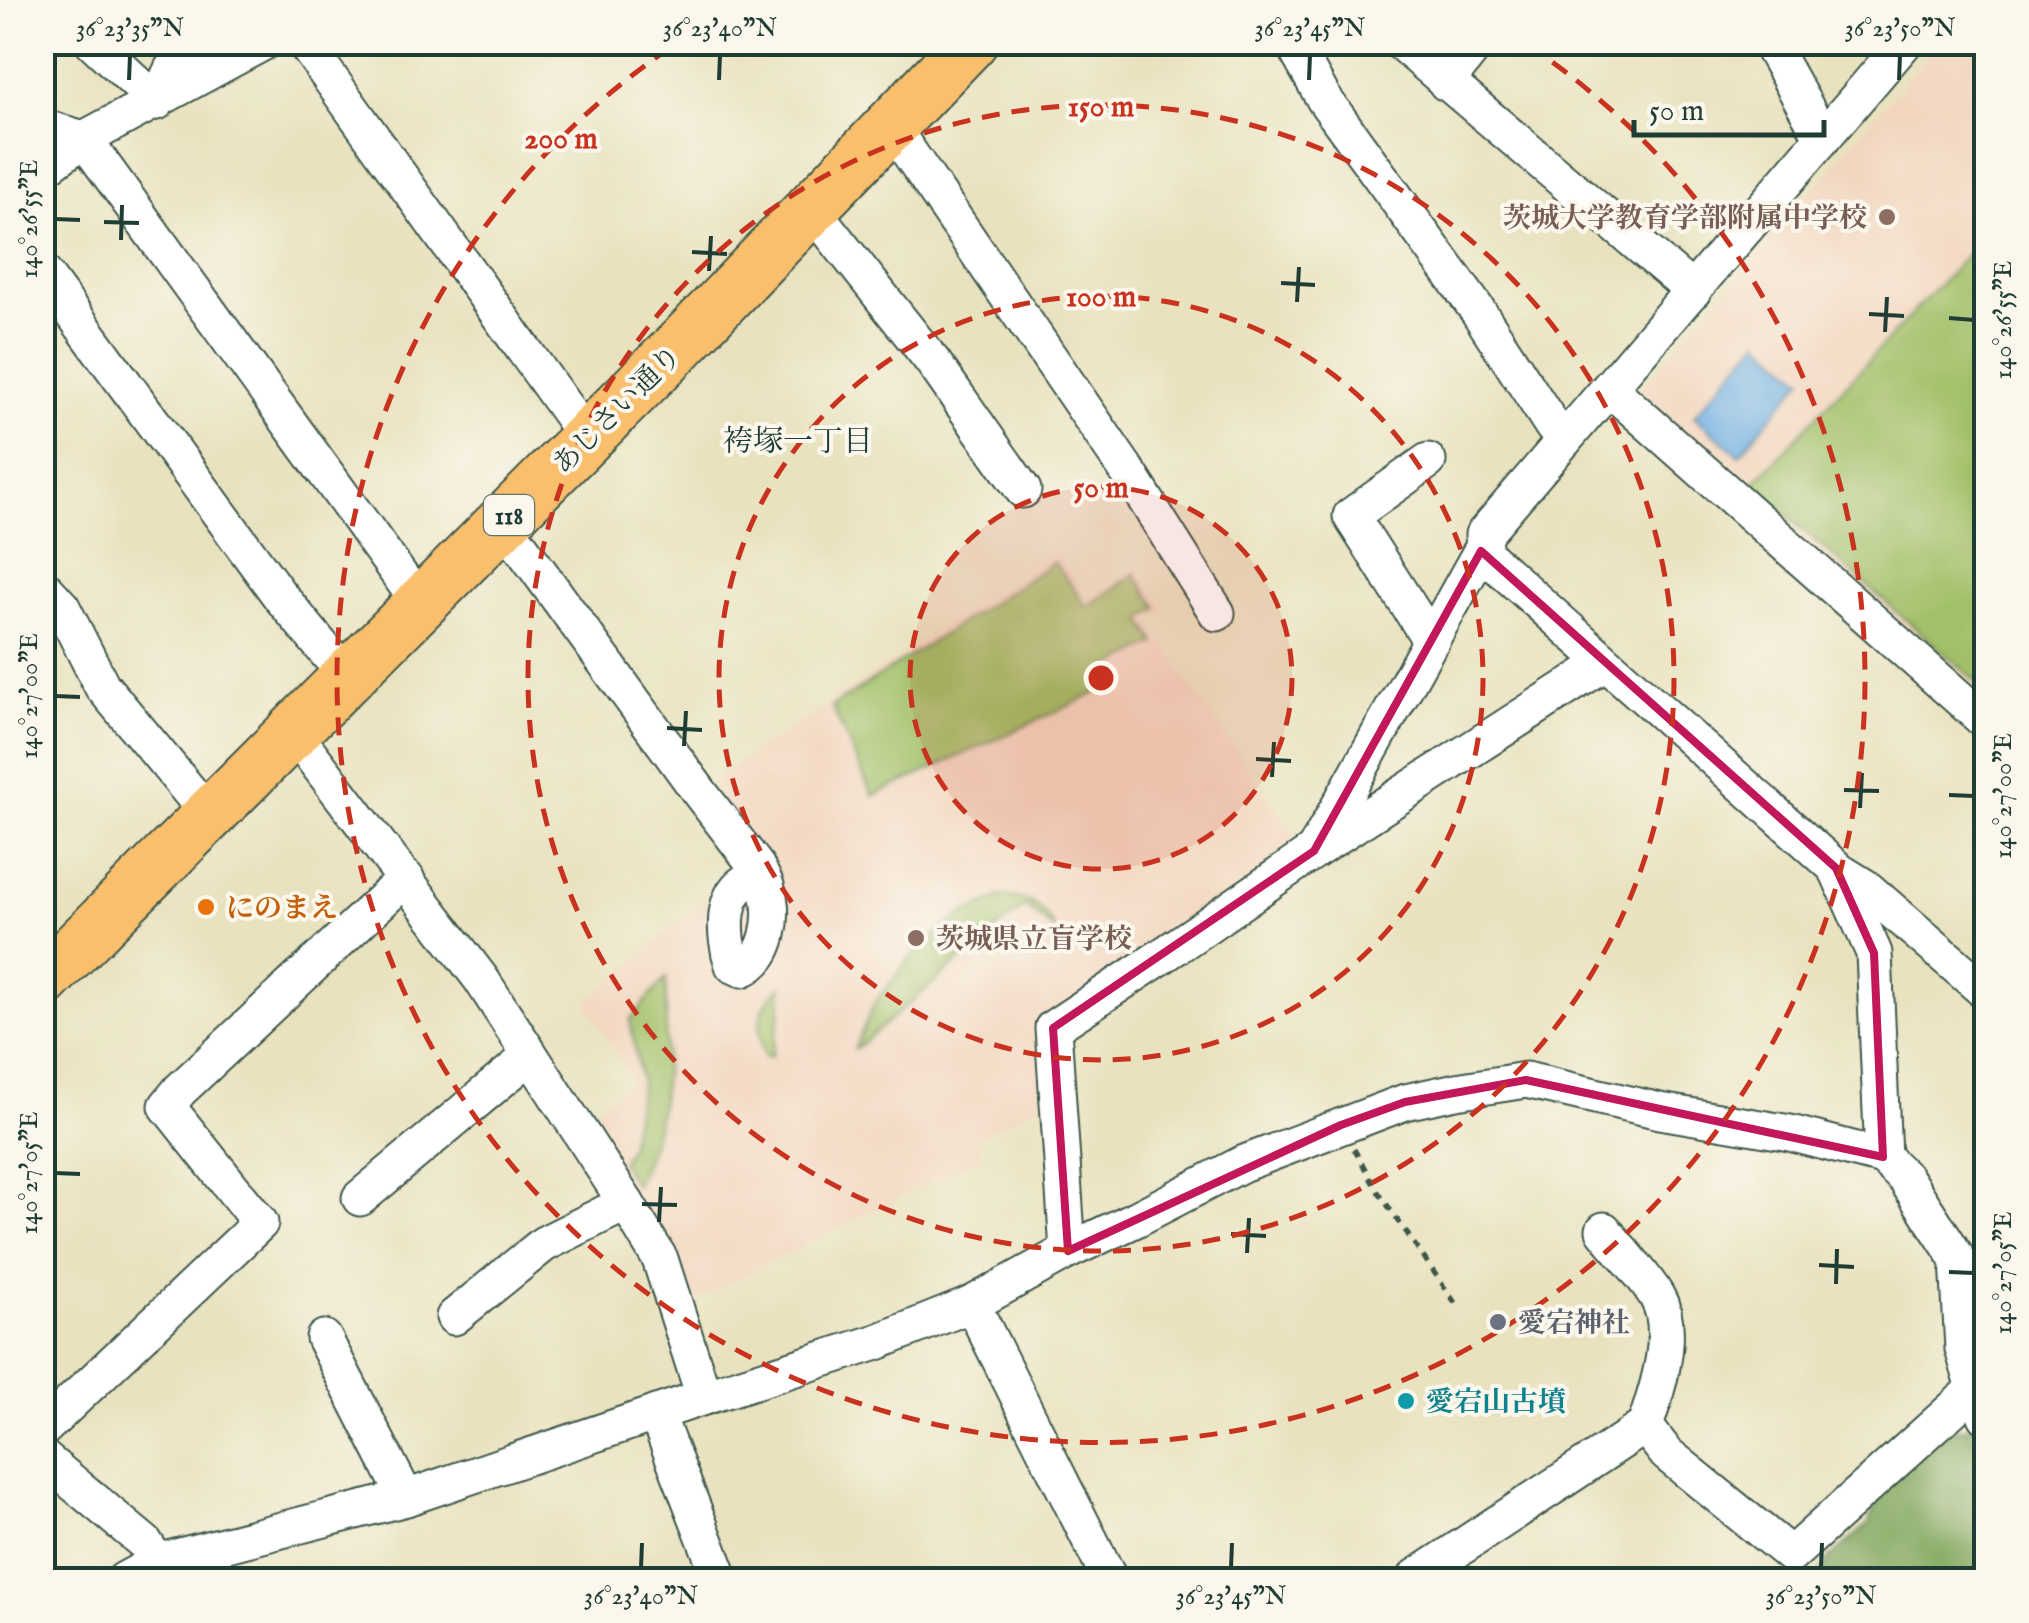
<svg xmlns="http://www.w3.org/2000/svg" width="2029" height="1623" viewBox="0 0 2029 1623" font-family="'IM FELL English','Noto Serif JP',serif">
	<rect width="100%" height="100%" fill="#fbf7ec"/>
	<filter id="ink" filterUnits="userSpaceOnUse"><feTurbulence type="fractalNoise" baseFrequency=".01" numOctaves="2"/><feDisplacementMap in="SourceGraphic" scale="20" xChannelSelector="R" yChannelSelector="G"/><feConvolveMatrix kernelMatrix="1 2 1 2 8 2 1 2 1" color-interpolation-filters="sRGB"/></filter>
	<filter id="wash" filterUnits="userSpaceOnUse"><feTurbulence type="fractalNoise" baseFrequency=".0048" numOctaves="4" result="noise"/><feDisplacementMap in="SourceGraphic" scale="40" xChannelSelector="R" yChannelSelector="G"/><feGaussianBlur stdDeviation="2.25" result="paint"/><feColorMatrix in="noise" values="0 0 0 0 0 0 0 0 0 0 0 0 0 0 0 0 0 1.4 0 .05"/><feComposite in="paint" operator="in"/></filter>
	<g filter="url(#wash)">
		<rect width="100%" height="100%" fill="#e9e2bf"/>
		<!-- built -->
		<g fill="#f2d5be">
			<path d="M 1938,43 L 1986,43 L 1986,702 L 1639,391 Z"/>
			<path d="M 1056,552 L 1089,601 L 1137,568 L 1165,610 L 1148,620 L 1244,765 L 1302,845 L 1043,1021 L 1046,1102 L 976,1138 L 982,1156 L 686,1305 L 584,1119 L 632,1080 L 587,1003 L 742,867 L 713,781 Z"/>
		</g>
		<!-- green -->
		<g fill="#a1c068" stroke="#607e4e" stroke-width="2.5">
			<path d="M 1986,235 L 1986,690 L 1752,485 Z"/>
			<path d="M 1054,562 L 1087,607 L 1135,574 L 1158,608 L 1142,619 L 1156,643 L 1103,671 L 1107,688 L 873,796 L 832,707 Z"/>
			<path d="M 1004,896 C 1031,899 1043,906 1055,930 L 1025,906 L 854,1050 L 875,1002 L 919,948 L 963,914 Z"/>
			<path d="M 666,978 C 666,1033 668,1089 652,1142 C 647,1157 640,1172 635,1186 L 621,1162 L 629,1147 L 641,1082 L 630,1020 Z"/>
			<path d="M 782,987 L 780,1015 L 771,1057 L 765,1057 C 756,1027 756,1007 782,987 Z"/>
		</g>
		<!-- forest -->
		<path fill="#80a65c" stroke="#507248" stroke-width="2.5" d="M 1986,1425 L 1986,1580 L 1817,1580 L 1829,1559 L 1868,1525 L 1896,1441 L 1939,1431 Z"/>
		<!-- water -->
		<path fill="#6fb0e3" stroke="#47768c" stroke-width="2.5" d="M 1759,340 L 1803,379 L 1739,455 L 1694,416 Z"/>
	</g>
	<g filter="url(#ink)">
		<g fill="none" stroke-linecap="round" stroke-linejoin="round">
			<defs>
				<g id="minor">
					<path d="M 93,42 L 157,102 L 172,69 L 199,42"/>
					<path d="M 304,42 L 587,438"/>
					<path d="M 1292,42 L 1324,99 L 1478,311 L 1553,427 L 1565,439"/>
					<path d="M 1400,42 L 1693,291"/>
					<path d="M 1769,42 L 1823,138"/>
					<path d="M 1446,83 L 1478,42"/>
					<path d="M 891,126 L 1132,478 L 1217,613"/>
					<path d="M 42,127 L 84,139 L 421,605"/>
					<path d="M 42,170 L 84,139 L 264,42"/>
					<path d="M 811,208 L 933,362 L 1023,490"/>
					<path d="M 42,271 L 280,596 L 348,678"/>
					<path d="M 1609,388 L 1986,722"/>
					<path d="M 1428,461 L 1351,516 L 1431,641"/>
					<path d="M 503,522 L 700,793 L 757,867 C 760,875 765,880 767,889 C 775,915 770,958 742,969 L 733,965 C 723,936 719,881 760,878"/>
					<path d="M 1481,551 L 1836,868 L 1874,953 L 1883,1157"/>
					<path d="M 42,585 L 62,607 L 102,686 L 210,816"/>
					<path d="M 294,733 L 481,979 L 626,1203 L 660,1259 L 704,1397"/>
					<path d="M 1314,851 L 1481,551 L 1484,546 L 1483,535 L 1905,42"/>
					<path d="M 1836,869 L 1865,887 L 1986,992"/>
					<path d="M 360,1198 L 530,1056"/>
					<path d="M 1068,1251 L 1053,1028 L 1180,944 L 1314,851 L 1605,663"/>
					<path d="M 972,1304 L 1110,1580"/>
					<path d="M 454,1317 L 544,1244 L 626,1203"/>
					<path d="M 324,1338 L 406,1498"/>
					<path d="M 656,1413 L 721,1580"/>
					<path d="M 1645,1426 L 1667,1454 L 1791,1555 L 1975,1389"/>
					<path d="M 42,1430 L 260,1223 L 167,1106 L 180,1090 L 406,878"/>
					<path d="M 42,1457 L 145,1543 L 157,1562"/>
					<path d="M 124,1580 L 157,1562 L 406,1498 L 704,1397 L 877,1342 L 972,1304 L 1068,1251 L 1136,1219 L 1242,1164 L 1405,1102 L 1456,1091 L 1526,1080 L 1660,1111 L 1790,1133 L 1883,1157 L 1905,1178 L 1958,1259 L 1963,1349 L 1975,1389 L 1986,1416"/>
					<path d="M 1415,1580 L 1416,1577 L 1645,1426 C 1657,1391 1677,1331 1657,1297 C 1643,1273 1621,1252 1604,1230"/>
				</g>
				<path id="highway" d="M 42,982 L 680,345 L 971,42"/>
			</defs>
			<!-- minor casing -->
			<use href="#minor" stroke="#3d5649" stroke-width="39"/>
			<!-- highway casing -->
			<use href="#highway" stroke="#3d5649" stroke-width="56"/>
			<!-- path -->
			<path stroke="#3d5649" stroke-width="5" stroke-dasharray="8 8" stroke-linecap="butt" d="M 1354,1149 L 1377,1190 L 1456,1304"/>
			<!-- minor -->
			<use href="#minor" stroke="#fff" stroke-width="35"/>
			<!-- highway -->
			<use href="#highway" stroke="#f9bf6d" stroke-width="52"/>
		</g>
	</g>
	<!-- marked area -->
	<path fill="none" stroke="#c2185b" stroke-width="8" stroke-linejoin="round" d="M 1481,551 L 1836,868 L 1874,953 L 1883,1157 L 1526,1080 L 1405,1102 L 1341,1125 L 1068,1251 L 1053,1028 L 1314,851 Z"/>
	<!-- ticks -->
	<path fill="none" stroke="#1f3d34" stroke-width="4" d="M 129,80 L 130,55M 719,80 L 720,55M 1309,80 L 1310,55M 1899,80 L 1900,55M 55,219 L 80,220M 104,222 L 139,223M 121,240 L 122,205M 692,252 L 727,254M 709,271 L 711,236M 1281,283 L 1315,285M 1297,302 L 1299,267M 1869,314 L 1904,316M 1949,318 L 1974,320M 1885,332 L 1887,297M 55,696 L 80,697M 667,728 L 702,730M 684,746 L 686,711M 1256,759 L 1291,761M 1272,777 L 1274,742M 1844,790 L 1879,791M 1949,795 L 1974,796M 1860,808 L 1862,773M 55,1173 L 80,1174M 642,1204 L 677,1205M 659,1222 L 661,1187M 1231,1234 L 1266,1236M 1247,1253 L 1249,1218M 1819,1265 L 1854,1267M 1949,1272 L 1974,1273M 1836,1284 L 1837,1249M 641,1568 L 642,1543M 1231,1568 L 1232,1543M 1821,1568 L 1822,1543"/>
	<!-- distance rings -->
	<circle cx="1101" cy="678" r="191" fill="#c8321e" fill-opacity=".12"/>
	<g fill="none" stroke="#c8321e" stroke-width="5" stroke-dasharray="18 12">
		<circle cx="1101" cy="678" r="191"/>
		<circle cx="1101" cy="678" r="382"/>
		<circle cx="1101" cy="678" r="573"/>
		<path d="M1528 45A764 764 0 1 1 674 45"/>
	</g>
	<!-- markers -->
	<g fill="#8d6e63" stroke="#fbf7ec" stroke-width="4">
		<circle cx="1887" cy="217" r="10"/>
		<circle cx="916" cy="938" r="10"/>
	</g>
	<circle fill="#e8710a" stroke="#fbf7ec" stroke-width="4" cx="206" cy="907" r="10"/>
	<circle fill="#6b7280" stroke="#fbf7ec" stroke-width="4" cx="1498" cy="1322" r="10"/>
	<circle fill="#0f9aa8" stroke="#fbf7ec" stroke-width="4" cx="1406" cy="1401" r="10"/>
	<g text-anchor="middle" stroke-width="8" stroke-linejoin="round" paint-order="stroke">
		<!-- shield labels -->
		<rect fill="#fbf7ec" stroke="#61756b" stroke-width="2.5" x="484" y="495" width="50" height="40" rx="8"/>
		<g font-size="25" font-weight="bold" fill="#1f3d34">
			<text x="509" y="524">118</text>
		</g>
		<!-- education labels -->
		<g font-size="28" font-weight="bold" fill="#785e54" stroke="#fbf7ec" text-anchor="end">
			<text x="1867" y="227">茨城大学教育学部附属中学校</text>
			<text x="936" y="948" text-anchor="start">茨城県立盲学校</text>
		</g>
		<!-- street labels -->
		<g font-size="28" fill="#1f3d34" stroke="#fbf7ec">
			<text transform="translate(616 409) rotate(-45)" y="10">あじさい通り</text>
		</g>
		<!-- food labels -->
		<g font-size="28" font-weight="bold" fill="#c56008" stroke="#fbf7ec" text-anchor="start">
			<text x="226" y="917">にのまえ</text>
		</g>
		<!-- worship labels -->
		<g font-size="28" font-weight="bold" fill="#5b616d" stroke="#fbf7ec" text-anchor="start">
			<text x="1518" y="1332">愛宕神社</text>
		</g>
		<!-- culture labels -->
		<g font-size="28" font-weight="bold" fill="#0d838f" stroke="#fbf7ec" text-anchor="start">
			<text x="1426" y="1411">愛宕山古墳</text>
		</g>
		<!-- neighbourhood labels -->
		<g font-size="30" fill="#1f3d34" stroke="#fbf7ec">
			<text x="798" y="451">袴塚一丁目</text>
		</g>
	</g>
	<circle cx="1101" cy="678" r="15" fill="#c8321e" stroke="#fbf7ec" stroke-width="5"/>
	<g font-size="30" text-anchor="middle" font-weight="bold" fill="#c8321e" stroke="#fbf7ec" stroke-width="8" stroke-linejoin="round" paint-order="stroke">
		<text x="1101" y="116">150 m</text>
		<text x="561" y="148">200 m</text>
		<text x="1101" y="306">100 m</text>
		<text x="1101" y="497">50 m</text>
	</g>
	<!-- margin -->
	<rect width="2029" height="1623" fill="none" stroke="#fbf7ec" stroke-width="110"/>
	<!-- scale -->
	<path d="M1634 120v15h190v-15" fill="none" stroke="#1f3d34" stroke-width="5"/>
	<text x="1649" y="120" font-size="30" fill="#1f3d34" stroke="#fbf7ec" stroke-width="8" paint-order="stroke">50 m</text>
	<rect x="55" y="55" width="1919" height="1513" fill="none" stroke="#1f3d34" stroke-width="4"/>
	<g font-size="25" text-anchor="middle" fill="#1f3d34">
		<text x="130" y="36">36°23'35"N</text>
		<text x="720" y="36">36°23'40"N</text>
		<text x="1310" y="36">36°23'45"N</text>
		<text x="1900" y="36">36°23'50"N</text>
		<text transform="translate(28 219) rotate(-90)" y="9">140°26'55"E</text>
		<text transform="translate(2002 320) rotate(-90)" y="9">140°26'55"E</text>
		<text transform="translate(28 696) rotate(-90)" y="9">140°27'00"E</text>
		<text transform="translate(2002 796) rotate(-90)" y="9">140°27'00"E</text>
		<text transform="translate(28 1173) rotate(-90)" y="9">140°27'05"E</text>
		<text transform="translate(2002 1273) rotate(-90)" y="9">140°27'05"E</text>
		<text x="641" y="1604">36°23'40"N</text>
		<text x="1231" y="1604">36°23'45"N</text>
		<text x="1821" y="1604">36°23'50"N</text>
	</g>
</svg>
